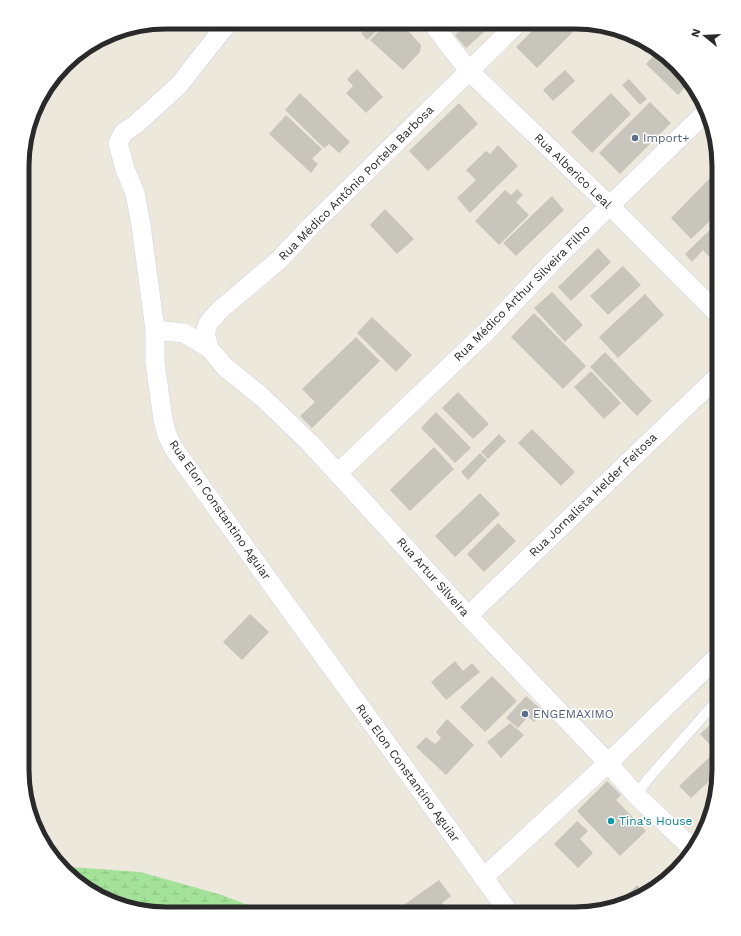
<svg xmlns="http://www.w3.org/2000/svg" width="741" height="936" viewBox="0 0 741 936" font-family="'Work Sans',sans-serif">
	<defs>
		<pattern id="wetland-marsh" width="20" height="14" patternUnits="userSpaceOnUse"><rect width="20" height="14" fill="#a4e299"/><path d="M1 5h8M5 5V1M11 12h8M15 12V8" fill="none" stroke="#8dc284"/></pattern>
	</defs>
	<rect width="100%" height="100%" fill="#ece8dc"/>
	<!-- wetland -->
	<path fill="url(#wetland-marsh)" d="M 51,853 L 70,867 L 140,872 L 222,895 L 271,914 L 156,914 L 86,890 Z"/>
	<!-- building -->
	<g fill="#c7c5bc">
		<path d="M 373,23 L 385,23 L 367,40 L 361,33 Z"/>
		<path d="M 387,23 L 403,25 L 421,45 L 420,52 L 403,70 L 370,40 Z"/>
		<path d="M 469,23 L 494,23 L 466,48 L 455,35 Z"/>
		<path d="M 540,23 L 572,23 L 577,28 L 537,68 L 516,47 Z"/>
		<path d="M 643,42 L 653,45 L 646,53 L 638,46 Z"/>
		<path d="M 659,50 L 692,85 L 690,87 L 687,85 L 678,95 L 646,64 Z"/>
		<path d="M 357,69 L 383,97 L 366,113 L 346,93 L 353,86 L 347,79 Z"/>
		<path d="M 565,70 L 575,81 L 553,101 L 543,90 Z"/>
		<path d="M 629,79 L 647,99 L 640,105 L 622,85 Z"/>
		<path d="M 300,93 L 350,142 L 339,153 L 329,144 L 324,148 L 285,110 Z"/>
		<path d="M 611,93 L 631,114 L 592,153 L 571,132 Z"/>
		<path d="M 650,102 L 671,123 L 620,174 L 599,153 Z"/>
		<path d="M 459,103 L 478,124 L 428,171 L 409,151 Z"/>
		<path d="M 286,115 L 322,149 L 312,159 L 318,164 L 311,173 L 269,134 Z"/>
		<path d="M 498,145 L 518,166 L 470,213 L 457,198 L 476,180 L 466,170 L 486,151 L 490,154 Z"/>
		<path d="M 717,159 L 719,165 L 719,175 L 710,165 Z"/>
		<path d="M 710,178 L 719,188 L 719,212 L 691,239 L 671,218 Z"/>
		<path d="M 517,189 L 523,195 L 516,202 L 529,215 L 499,245 L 475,221 L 505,190 L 511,195 Z"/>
		<path d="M 552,196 L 564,210 L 516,256 L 503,243 Z"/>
		<path d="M 385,209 L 414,239 L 397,254 L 370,225 Z"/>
		<path d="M 719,221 L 719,257 L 714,262 L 703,250 L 692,262 L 685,254 Z"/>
		<path d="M 598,248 L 611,262 L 571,301 L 558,287 Z"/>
		<path d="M 623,266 L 641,285 L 608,315 L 590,296 Z"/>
		<path d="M 552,292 L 583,325 L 565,342 L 534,308 Z"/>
		<path d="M 645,294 L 664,315 L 618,358 L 599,337 Z"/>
		<path d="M 534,313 L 586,366 L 563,389 L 511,337 Z"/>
		<path d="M 372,317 L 412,355 L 396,372 L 357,333 Z"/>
		<path d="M 356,337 L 380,361 L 312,428 L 300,416 L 315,402 L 302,389 Z"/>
		<path d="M 605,352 L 652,401 L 637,416 L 590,367 Z"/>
		<path d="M 591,371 L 621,403 L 604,419 L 574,387 Z"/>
		<path d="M 458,392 L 489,424 L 473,439 L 442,408 Z"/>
		<path d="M 436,412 L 471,448 L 455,463 L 421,428 Z"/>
		<path d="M 532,429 L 575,472 L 561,486 L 518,443 Z"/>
		<path d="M 499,434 L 506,441 L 488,459 L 481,452 Z"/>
		<path d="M 434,447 L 454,469 L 410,511 L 390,490 Z"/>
		<path d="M 480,453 L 487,460 L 468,480 L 461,472 Z"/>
		<path d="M 480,493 L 500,514 L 455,557 L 435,536 Z"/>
		<path d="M 498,523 L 516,541 L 484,572 L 467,554 Z"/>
		<path d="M 250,614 L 269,632 L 242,660 L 223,642 Z"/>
		<path d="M 455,661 L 463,671 L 472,663 L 480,672 L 446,700 L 431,682 Z"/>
		<path d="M 492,676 L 517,701 L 485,732 L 460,707 Z"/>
		<path d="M 526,696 L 543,711 L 534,722 L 528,717 L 518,728 L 506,718 Z"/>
		<path d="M 719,717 L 719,772 L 691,798 L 679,786 L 716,751 L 700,734 Z"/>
		<path d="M 447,719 L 474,745 L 446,775 L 416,747 L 426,737 L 435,744 L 441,738 L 436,732 Z"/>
		<path d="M 510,723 L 524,735 L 501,758 L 487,742 Z"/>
		<path d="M 607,781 L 621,795 L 616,800 L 646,831 L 620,856 L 577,811 Z"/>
		<path d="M 577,821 L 588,831 L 580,839 L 593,853 L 578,868 L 554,844 Z"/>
		<path d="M 439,880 L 451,896 L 442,903 L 444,905 L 438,910 L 441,912 L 439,914 L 412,914 L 405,904 Z"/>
		<path d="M 637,885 L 647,895 L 620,903 Z"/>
		<path d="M 469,909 L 472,914 L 461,914 Z"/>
	</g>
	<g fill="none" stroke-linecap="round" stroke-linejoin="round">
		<defs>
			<path id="service" d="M 636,795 L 648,779 L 719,698"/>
			<g id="minor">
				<path d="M 231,22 L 223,29 L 179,85 L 135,125 L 124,132 L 118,143 L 125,169 L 135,193 L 141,225 L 155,330 L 155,362 L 163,420 L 167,435 L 174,449 L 510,914"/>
				<path d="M 432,23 L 469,71 L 610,206 L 719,315"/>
				<path d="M 155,330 L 184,333 L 209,348 L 225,367 L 261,396 L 310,443 L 468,616 L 608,763 L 636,795 L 694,850"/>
				<path d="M 209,348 L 205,333 L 209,322 L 221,309 L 278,261 L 311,226 L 518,23"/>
				<path d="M 338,473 L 488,330 L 557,257 L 705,113"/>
				<path d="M 468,616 L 719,375"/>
				<path d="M 483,878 L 608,763 L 719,655"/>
			</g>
		</defs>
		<!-- service casing -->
		<use href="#service" stroke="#d1d2e3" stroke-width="11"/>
		<!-- minor casing -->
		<use href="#minor" stroke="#d1d2e3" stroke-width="20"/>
		<!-- service -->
		<use href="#service" stroke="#fff" stroke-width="10"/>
		<!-- minor -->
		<use href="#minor" stroke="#fff" stroke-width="19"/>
	</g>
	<!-- markers -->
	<g fill="#5c6f8a" stroke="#fff" stroke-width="1.5">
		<circle cx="635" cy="138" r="4"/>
		<circle cx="525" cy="714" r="4"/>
	</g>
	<circle fill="#0f9aa8" stroke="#fff" stroke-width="1.5" cx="611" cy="821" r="4"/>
	<g text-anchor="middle" stroke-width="3" stroke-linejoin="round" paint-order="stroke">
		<!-- service labels -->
		<g font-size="12" fill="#4e5e75" stroke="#fff" text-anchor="start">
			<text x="643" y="142">Import+</text>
			<text x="533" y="718">ENGEMAXIMO</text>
		</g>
		<!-- street labels -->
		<g font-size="12" fill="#2a2a2a" stroke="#fff">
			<text transform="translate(573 171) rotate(44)" y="4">Rua Alberico Leal</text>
			<text transform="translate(356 183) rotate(-45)" y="4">Rua Médico Antônio Portela Barbosa</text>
			<text transform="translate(522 293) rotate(-45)" y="4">Rua Médico Arthur Silveira Filho</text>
			<text transform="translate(593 495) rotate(-44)" y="4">Rua Jornalista Helder Feitosa</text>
			<text transform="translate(220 510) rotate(55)" y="4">Rua Elon Constantino Aguiar</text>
			<text transform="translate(433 577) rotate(48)" y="4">Rua Artur Silveira</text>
			<text transform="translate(408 773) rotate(54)" y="4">Rua Elon Constantino Aguiar</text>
		</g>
		<!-- culture labels -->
		<g font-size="12" fill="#0d838f" stroke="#fff" text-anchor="start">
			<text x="619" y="825">Tina's House</text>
		</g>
	</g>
	<!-- crop -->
	<path d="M0 0H741V936H0ZM166 29H575A137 137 0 0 1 712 166V770A137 137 0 0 1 575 907H166A137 137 0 0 1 29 770V166A137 137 0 0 1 166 29Z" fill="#fff" fill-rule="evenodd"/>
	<path fill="none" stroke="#2a2a2a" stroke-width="5" d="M166 29H575A137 137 0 0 1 712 166V770A137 137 0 0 1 575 907H166A137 137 0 0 1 29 770V166A137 137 0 0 1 166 29Z"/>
	<!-- north arrow -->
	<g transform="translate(705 36) rotate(288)" stroke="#ffffff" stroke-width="3" paint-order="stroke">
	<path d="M0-3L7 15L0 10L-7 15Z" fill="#2a2a2a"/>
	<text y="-6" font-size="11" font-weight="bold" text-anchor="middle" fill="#2a2a2a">N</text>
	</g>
</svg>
